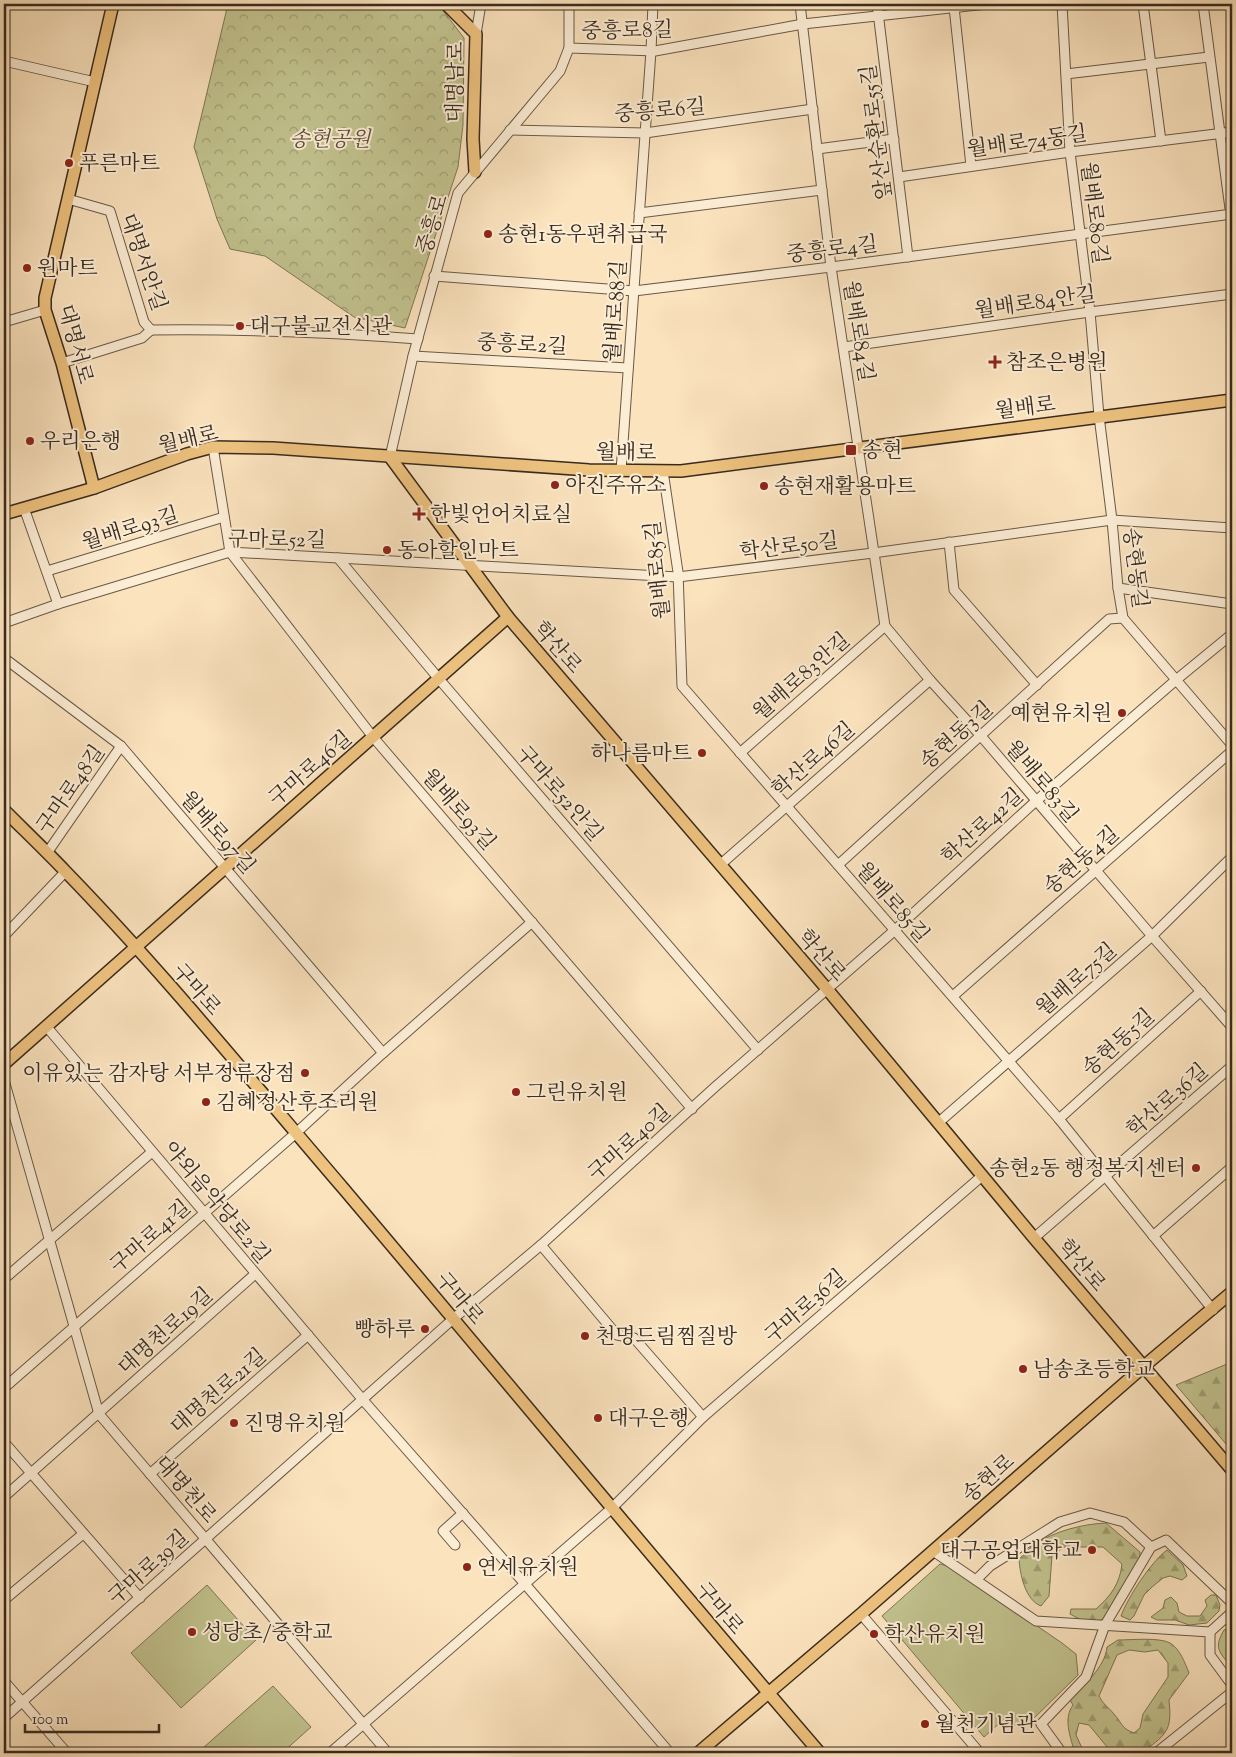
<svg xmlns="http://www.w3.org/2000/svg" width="1236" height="1757" viewBox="0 0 1236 1757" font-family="'Sorts Mill Goudy','Noto Serif KR',serif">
	<defs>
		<pattern id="forest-firs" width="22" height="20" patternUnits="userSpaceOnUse" patternTransform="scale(1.25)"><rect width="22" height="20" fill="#c2c38f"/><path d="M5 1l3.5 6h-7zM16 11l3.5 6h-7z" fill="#9f9f74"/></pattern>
		<pattern id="park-crowns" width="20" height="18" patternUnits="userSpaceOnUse" patternTransform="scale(1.25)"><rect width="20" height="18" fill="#c2c38f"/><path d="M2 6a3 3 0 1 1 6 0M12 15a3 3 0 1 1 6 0" fill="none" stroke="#9f9f74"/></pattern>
	</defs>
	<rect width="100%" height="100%" fill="#fbe3be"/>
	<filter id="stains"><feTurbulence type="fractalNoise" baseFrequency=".004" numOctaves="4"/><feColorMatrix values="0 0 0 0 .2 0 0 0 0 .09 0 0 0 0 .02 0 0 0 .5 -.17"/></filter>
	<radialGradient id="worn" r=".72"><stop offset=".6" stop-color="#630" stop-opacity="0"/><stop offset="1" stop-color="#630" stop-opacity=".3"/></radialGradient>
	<!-- green -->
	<g fill="#c2c38f" stroke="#7e7757">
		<path d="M 940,1564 L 951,1567 L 1062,1643 L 1076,1654 L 1078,1675 L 1023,1729 L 1004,1719 L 984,1737 L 882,1616 Z"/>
		<path d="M 207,1585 L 256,1640 L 181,1708 L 131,1653 Z"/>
		<path d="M 273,1686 L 311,1727 L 282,1753 L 208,1753 L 203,1748 Z"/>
	</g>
	<!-- forest -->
	<g fill="url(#forest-firs)" stroke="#7e7757" fill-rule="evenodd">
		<path d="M 1232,1362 L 1232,1451 L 1176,1385 Z"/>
		<path d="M 1106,1523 L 1140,1552 C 1142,1564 1110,1608 1102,1620 L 1085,1622 L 1070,1614 L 1071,1609 L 1096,1609 C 1111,1596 1120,1583 1122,1564 L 1103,1547 L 1064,1547 L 1052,1556 L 1049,1596 L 1041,1606 C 1025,1600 1020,1574 1019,1559 C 1024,1555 1028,1549 1034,1545 C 1054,1531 1083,1524 1106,1523 Z"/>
		<path d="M 1167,1550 L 1183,1565 L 1187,1576 L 1182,1580 L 1170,1576 L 1163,1578 L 1152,1587 L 1144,1595 L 1134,1616 L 1130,1620 L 1121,1616 C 1128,1597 1151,1562 1167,1550 Z"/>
		<path d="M 1211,1595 L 1216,1595 L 1220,1605 L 1219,1611 L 1207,1623 L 1189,1625 L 1175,1620 L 1157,1620 L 1151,1617 L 1163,1608 L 1165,1600 L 1171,1597 L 1177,1603 L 1179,1612 L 1187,1616 L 1200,1616 L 1207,1606 L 1205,1600 Z"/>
		<path d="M 1232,1627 L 1232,1663 L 1229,1664 C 1217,1650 1215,1646 1224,1630 Z"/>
		<path d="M 1118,1640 C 1131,1640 1159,1637 1170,1643 C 1180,1649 1185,1663 1189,1673 L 1169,1700 C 1171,1722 1171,1731 1152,1745 C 1147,1749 1143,1749 1138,1753 L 1112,1753 L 1089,1725 L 1079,1723 L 1076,1735 L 1082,1748 L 1073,1747 C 1069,1732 1064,1718 1073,1705 L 1070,1700 C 1083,1685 1105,1668 1107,1647 ZM 1129,1650 L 1145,1652 L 1158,1650 L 1168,1663 L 1168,1677 L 1143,1714 L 1140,1728 L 1134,1733 C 1122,1729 1122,1723 1114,1714 C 1109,1708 1103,1704 1099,1696 L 1117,1655 Z"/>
	</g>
	<!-- park -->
	<path fill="url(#park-crowns)" stroke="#7e7757" d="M 228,4 L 438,4 L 464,38 L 463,125 L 458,167 L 405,328 L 354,317 L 265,256 L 230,249 L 217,219 L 194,147 Z"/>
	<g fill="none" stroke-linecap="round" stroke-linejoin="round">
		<defs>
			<g id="minor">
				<path d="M 800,4 L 831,267 L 885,626 L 930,680 L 981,736 L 1152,936 L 1232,1027"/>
				<path d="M 877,4 L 908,257"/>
				<path d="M 1062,4 L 1070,152 L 1090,312 L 1099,416 L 1112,520 L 1118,588 L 1123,618 L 1232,745"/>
				<path d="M 1143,4 L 1161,141"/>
				<path d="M 1203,4 L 1232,224"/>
				<path d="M 954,7 L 971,166"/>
				<path d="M 476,34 L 481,4"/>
				<path d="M 569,48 L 655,51 L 803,24 L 987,4"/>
				<path d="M 4,61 L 95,82"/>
				<path d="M 1066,74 L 1209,57"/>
				<path d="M 510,130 L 645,133 L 813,109"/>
				<path d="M 817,149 L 894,139"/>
				<path d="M 899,177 L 1070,152 L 1232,132"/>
				<path d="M 68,199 L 110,211 L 144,322 L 151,330"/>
				<path d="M 639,213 L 822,190"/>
				<path d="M 434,276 L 634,291 L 831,267 L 1232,214"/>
				<path d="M 4,322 L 45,310"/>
				<path d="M 151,330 C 240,329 329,332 418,339"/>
				<path d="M 844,347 L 1090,312 L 1232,294"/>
				<path d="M 413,356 L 628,368"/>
				<path d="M 62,363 L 142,338 L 151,330"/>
				<path d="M 213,447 L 230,552 L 373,737 L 692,1109"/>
				<path d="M 390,457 L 413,356 L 458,193 L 560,71 L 569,48 L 569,4"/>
				<path d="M 621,471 L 651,51 L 653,4"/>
				<path d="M 663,471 L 678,572 L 682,686 L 1059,1119 L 1213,1310"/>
				<path d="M 24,508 L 58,604"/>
				<path d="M 949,542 L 954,590 L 1037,685"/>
				<path d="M 338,558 L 439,679 L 758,1050"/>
				<path d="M 47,571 L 224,517"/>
				<path d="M 1118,588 L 1232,604"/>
				<path d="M 4,623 L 58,604 L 230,552 L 678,577 L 873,553 L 1112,520 L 1232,528"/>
				<path d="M 4,658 L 121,746 L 383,1053"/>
				<path d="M 740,753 L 885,626"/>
				<path d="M 47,853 L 121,746"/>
				<path d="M 720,865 L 930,680"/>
				<path d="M 838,865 L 1109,619 L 1123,618"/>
				<path d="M 4,936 L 66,871"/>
				<path d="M 953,996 L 1232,751"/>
				<path d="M 46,1026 L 363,1400 L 525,1584 L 670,1753"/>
				<path d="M 4,1080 L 99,1414 L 388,1753"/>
				<path d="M 1059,1119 L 1201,991"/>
				<path d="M 938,1123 L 1152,936 L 1232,857"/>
				<path d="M 1153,1236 L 1232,1167"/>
				<path d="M 1034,1238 L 1232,1066"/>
				<path d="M 541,1245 L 617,1335 L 634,1338 L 703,1417"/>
				<path d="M 4,1279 L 152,1152"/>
				<path d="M 4,1388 L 296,1133 L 383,1053 L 532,922"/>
				<path d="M 4,1442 L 140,1598"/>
				<path d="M 150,1474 L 308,1335"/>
				<path d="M 4,1497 L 255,1274"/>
				<path d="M 455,1545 L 443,1531 L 463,1513"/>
				<path d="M 933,1551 L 1036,1621 L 1210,1632 L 1210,1655 L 1232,1685"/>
				<path d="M 976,1580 L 990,1566 L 1060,1522 L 1090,1513 L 1124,1522 L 1151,1547 L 1166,1540 L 1232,1603"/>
				<path d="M 4,1600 L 83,1534"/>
				<path d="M 861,1614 L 980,1753"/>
				<path d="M 1210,1632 L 1232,1612"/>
				<path d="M 4,1681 L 67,1753"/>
				<path d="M 4,1718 L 453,1319 L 541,1245 L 715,1087 L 895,930 L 1036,801 L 1176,680 L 1232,634"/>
				<path d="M 330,1753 L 611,1509 L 703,1417 L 982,1176"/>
				<path d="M 1062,1753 L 1041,1724 L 1086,1677 L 1105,1625 L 1151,1547"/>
				<path d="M 1156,1753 L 1232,1692"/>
			</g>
			<g id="major">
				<path d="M 446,4 L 476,34 L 473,139 L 475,172"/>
				<path d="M 390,457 L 508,617 L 827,989 L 1034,1238 L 1232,1470"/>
				<path d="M 94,488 L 62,363 L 45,310 L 45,298 L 113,4"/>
				<path d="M 4,514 L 94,488 L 187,454 L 213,447 L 273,448 L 589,470 L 681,471 L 1232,400"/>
				<path d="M 4,810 C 25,831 46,851 66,872 C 164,973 252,1082 343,1188 C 502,1376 659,1566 820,1753"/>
				<path d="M 4,1064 L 508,617"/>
				<path d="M 698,1753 L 861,1614 L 1143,1367 L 1232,1292"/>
			</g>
		</defs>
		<!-- minor casing -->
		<use href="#minor" stroke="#6a5947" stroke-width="11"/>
		<!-- major casing -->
		<use href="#major" stroke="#392b1f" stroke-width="14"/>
		<!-- minor -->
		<use href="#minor" stroke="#fcedd5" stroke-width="9"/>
		<!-- major -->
		<use href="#major" stroke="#eec27f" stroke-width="11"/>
	</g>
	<!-- markers -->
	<g fill="#8f2418" stroke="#fcedd5" stroke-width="2">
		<circle cx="69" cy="163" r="5"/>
		<circle cx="488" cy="234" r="5"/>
		<circle cx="27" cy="268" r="5"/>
		<circle cx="240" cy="326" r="5"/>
		<path d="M992.5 354.5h5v5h5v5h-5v5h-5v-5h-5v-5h5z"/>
		<circle cx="30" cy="441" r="5"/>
		<rect x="845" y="444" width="12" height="12" rx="2.5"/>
		<circle cx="555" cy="485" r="5"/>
		<circle cx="764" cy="486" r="5"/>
		<path d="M416.5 506.5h5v5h5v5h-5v5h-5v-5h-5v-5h5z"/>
		<circle cx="387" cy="550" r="5"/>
		<circle cx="1122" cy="713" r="5"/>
		<circle cx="702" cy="753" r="5"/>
		<circle cx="305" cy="1073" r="5"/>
		<circle cx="516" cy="1092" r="5"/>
		<circle cx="206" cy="1102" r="5"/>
		<circle cx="1196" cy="1168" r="5"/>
		<circle cx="425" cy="1329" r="5"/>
		<circle cx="585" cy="1336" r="5"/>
		<circle cx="1023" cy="1369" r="5"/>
		<circle cx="598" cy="1418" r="5"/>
		<circle cx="234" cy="1423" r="5"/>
		<circle cx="1092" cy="1550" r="5"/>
		<circle cx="467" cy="1567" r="5"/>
		<circle cx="192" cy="1632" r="5"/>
		<circle cx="874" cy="1634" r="5"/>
		<circle cx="925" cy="1724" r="5"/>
	</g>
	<g text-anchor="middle" stroke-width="4" stroke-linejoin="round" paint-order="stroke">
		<!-- street labels -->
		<g font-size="21" fill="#392b1f" stroke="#fcedd5">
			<text transform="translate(627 30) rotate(-1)" y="7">중흥로8길</text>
			<text transform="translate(455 82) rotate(-89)" y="7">대명남로</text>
			<text transform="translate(660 110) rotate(-5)" y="7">중흥로6길</text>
			<text transform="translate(876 132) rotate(-97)" y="7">앞산순환로55길</text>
			<text transform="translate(1027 141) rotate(-8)" y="7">월배로74동길</text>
			<text transform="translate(1095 213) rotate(83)" y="7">월배로80길</text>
			<text transform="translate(432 224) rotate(-73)" y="7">중흥로</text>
			<text transform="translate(832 249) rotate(-7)" y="7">중흥로4길</text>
			<text transform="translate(144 262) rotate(71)" y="7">대명서안길</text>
			<text transform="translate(1035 302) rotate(-8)" y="7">월배로84안길</text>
			<text transform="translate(615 311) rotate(-86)" y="7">월배로88길</text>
			<text transform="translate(859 331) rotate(81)" y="7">월배로84길</text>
			<text transform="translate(76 344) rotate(75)" y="7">대명서로</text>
			<text transform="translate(522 344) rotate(3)" y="7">중흥로2길</text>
			<text transform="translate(1025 407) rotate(-7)" y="7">월배로</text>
			<text transform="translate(188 439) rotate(-13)" y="7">월배로</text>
			<text transform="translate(626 452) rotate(1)" y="7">월배로</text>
			<text transform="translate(130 528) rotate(-17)" y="7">월배로93길</text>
			<text transform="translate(277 539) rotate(1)" y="7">구마로52길</text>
			<text transform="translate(789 546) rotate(-7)" y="7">학산로50길</text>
			<text transform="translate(1136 568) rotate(83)" y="7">송현동길</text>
			<text transform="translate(657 570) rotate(-96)" y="7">월배로85길</text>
			<text transform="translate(558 647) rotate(49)" y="7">학산로</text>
			<text transform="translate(801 676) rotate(-41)" y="7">월배로83안길</text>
			<text transform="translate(956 735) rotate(-42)" y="7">송현동3길</text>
			<text transform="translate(813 759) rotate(-41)" y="7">학산로46길</text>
			<text transform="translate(310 768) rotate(-41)" y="7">구마로46길</text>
			<text transform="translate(1042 781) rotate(50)" y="7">월배로83길</text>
			<text transform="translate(70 789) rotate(-55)" y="7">구마로48길</text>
			<text transform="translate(560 793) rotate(49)" y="7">구마로52안길</text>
			<text transform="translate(459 809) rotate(49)" y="7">월배로93길</text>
			<text transform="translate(982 826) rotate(-42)" y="7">학산로42길</text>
			<text transform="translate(218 832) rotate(49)" y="7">월배로97길</text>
			<text transform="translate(1081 860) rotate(-41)" y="7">송현동4길</text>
			<text transform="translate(893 902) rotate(49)" y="7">월배로85길</text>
			<text transform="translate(822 955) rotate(49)" y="7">학산로</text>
			<text transform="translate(1076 979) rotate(-41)" y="7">월배로75길</text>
			<text transform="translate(197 989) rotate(49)" y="7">구마로</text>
			<text transform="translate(1118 1042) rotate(-42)" y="7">송현동5길</text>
			<text transform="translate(1167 1100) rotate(-41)" y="7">학산로36길</text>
			<text transform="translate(629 1142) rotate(-42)" y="7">구마로40길</text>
			<text transform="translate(217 1202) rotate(50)" y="7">야외음악당로2길</text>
			<text transform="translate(150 1236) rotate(-41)" y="7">구마로41길</text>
			<text transform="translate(1082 1265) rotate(50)" y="7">학산로</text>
			<text transform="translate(460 1298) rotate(50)" y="7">구마로</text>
			<text transform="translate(805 1306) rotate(-41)" y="7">구마로36길</text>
			<text transform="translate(165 1331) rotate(-42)" y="7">대명천로19길</text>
			<text transform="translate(218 1391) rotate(-41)" y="7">대명천로21길</text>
			<text transform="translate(988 1478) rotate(-41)" y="7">송현로</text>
			<text transform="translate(186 1489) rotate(49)" y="7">대명천로</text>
			<text transform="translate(148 1567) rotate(-42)" y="7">구마로39길</text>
			<text transform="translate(720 1608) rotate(50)" y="7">구마로</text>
		</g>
		<!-- park labels -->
		<g font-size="21" font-style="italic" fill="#5b513b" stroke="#fcedd5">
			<text x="330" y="146">송현공원</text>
		</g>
		<!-- poi labels -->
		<g font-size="21" fill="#392b1f" stroke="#fcedd5" text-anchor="start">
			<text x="79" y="170">푸른마트</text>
			<text x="498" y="241">송현1동우편취급국</text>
			<text x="37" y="275">원마트</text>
			<text x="250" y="333">대구불교전시관</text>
			<text x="1006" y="369">참조은병원</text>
			<text x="40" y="448">우리은행</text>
			<text x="862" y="457">송현</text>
			<text x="565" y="492">아진주유소</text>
			<text x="774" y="493">송현재활용마트</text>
			<text x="430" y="521">한빛언어치료실</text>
			<text x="397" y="557">동아할인마트</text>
			<text x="1112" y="720" text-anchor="end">예현유치원</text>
			<text x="692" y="760" text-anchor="end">하나름마트</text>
			<text x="295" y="1080" text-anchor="end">이유있는 감자탕 서부정류장점</text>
			<text x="526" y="1099">그린유치원</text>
			<text x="216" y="1109">김혜정산후조리원</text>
			<text x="1186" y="1175" text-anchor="end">송현2동 행정복지센터</text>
			<text x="415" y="1336" text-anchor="end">빵하루</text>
			<text x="595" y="1343">천명드림찜질방</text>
			<text x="1033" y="1376">남송초등학교</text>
			<text x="608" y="1425">대구은행</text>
			<text x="244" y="1430">진명유치원</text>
			<text x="1082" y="1557" text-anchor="end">대구공업대학교</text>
			<text x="477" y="1574">연세유치원</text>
			<text x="202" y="1639">성당초/중학교</text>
			<text x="884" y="1641">학산유치원</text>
			<text x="935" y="1731">월천기념관</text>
		</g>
	</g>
	<!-- margin -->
	<rect width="1236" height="1757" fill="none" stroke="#fbe3be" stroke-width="20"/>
	<rect x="5" y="5" width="1226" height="1747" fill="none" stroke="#392b1f" stroke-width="2.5"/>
	<rect x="10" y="10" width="1216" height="1737" fill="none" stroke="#392b1f"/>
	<!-- scale -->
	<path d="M25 1724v8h134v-8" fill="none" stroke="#392b1f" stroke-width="2.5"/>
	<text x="32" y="1724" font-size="15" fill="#392b1f" stroke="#fcedd5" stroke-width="4" paint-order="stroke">100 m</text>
	<rect width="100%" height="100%" filter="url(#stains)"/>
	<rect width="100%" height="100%" fill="url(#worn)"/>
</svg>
